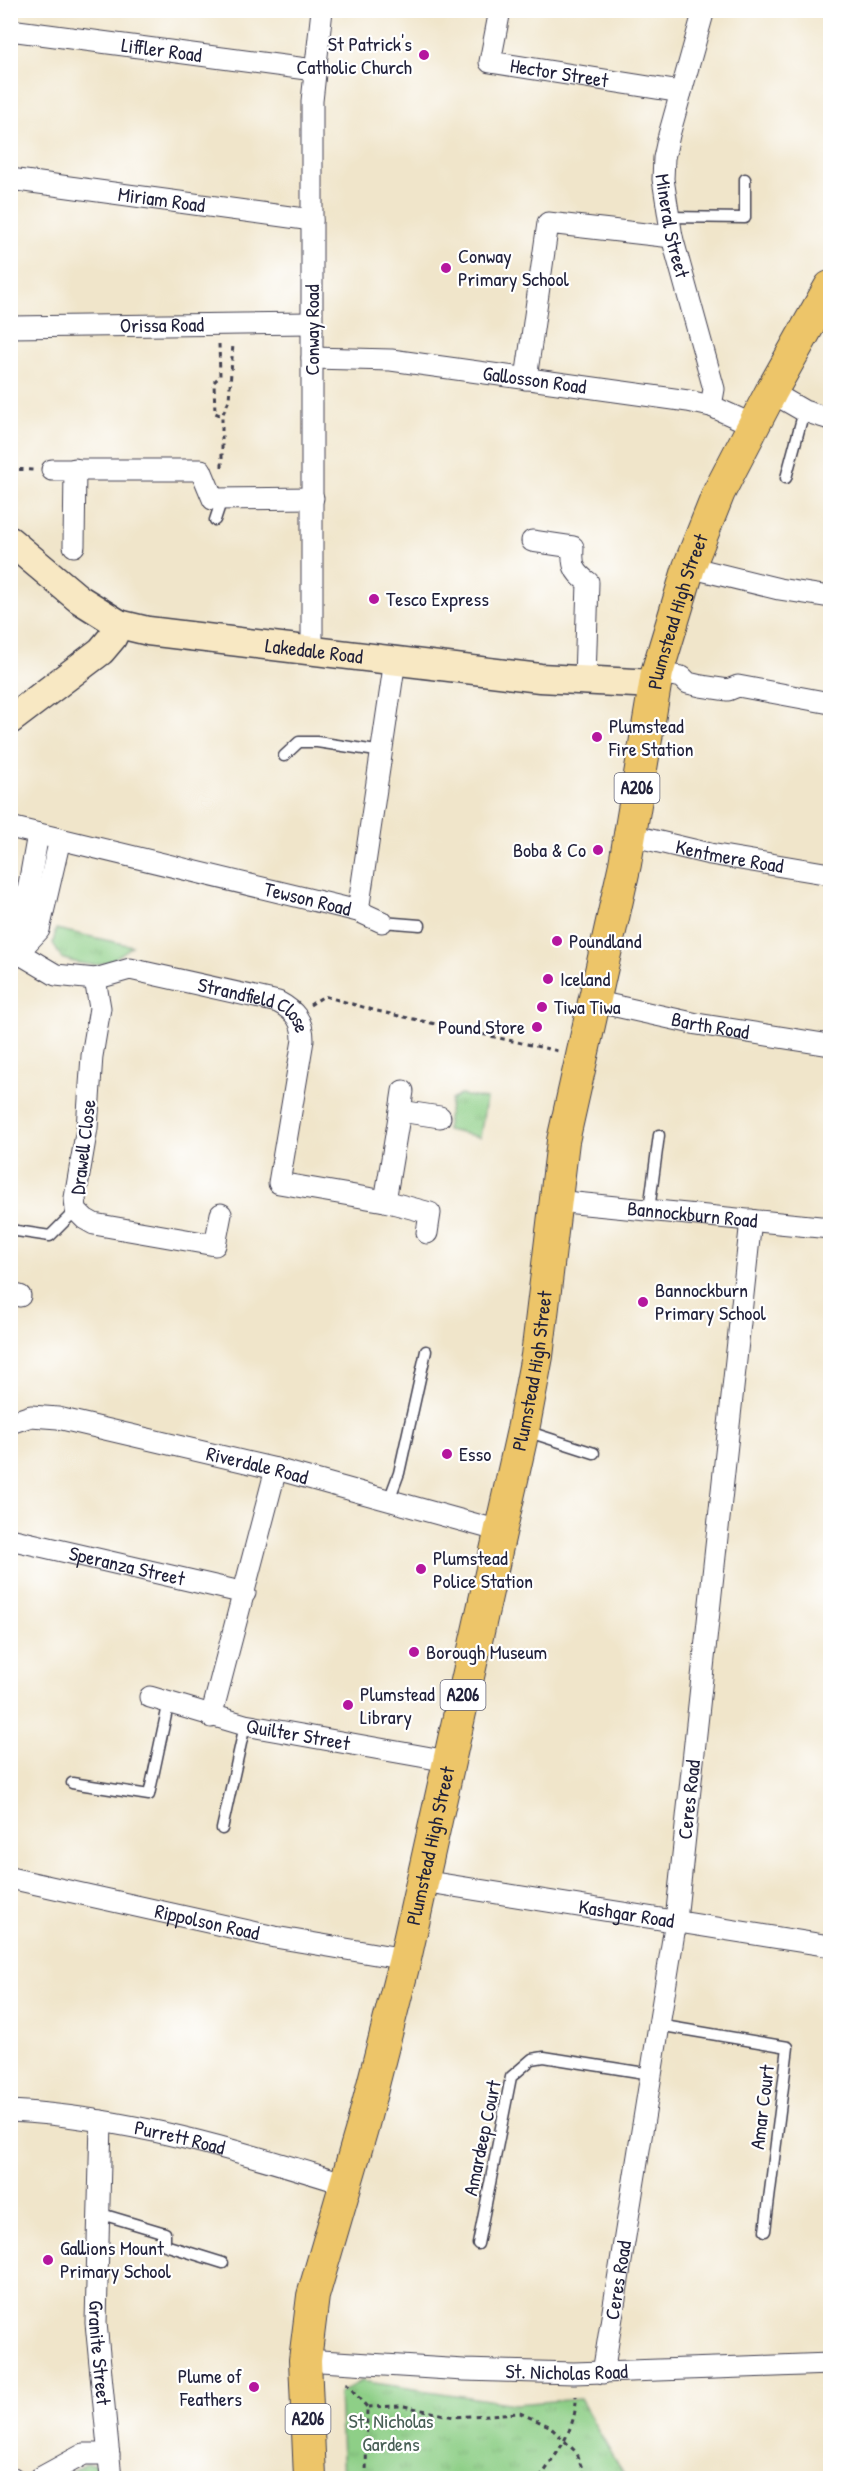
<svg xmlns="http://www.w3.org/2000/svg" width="841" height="2489" viewBox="0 0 841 2489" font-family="'Patrick Hand',sans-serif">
	<defs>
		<pattern id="grass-tufts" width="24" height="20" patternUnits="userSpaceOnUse" patternTransform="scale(1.5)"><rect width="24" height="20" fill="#8ecf87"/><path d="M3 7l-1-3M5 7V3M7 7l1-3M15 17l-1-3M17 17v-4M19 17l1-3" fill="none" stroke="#7ab175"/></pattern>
	</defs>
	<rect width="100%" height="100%" fill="#fff"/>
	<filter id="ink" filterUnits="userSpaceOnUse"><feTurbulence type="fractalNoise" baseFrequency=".0167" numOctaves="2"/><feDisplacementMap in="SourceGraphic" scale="12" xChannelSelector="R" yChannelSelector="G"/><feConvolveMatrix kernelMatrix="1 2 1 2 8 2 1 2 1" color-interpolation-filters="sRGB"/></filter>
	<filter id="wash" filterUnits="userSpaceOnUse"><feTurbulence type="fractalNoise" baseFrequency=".008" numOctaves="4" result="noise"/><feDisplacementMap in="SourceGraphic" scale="24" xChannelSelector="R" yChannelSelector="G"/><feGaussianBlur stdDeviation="1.35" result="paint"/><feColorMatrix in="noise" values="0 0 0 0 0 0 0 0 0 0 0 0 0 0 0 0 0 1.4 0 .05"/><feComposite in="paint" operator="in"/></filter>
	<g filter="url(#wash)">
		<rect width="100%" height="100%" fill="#f0e5ca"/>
		<!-- grass -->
		<g fill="url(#grass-tufts)" stroke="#587861" stroke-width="1.5">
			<path d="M 56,929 L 132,946 C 104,968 94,969 61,958 L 53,943 Z"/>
			<path d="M 460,1095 L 486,1099 L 480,1137 L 446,1130 L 451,1100 Z"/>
			<path d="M 361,2381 L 515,2404 L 580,2399 L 626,2478 L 343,2478 L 339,2393 Z"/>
			<path d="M 86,2464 L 94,2464 L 100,2471 L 100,2478 L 62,2478 Z"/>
		</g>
	</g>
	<g filter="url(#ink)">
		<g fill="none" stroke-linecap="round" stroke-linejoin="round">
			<defs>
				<g id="lane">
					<path d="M 668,217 L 745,218 L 745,179"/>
					<path d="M 786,478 L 804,411"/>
					<path d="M 215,520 L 222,499"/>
					<path d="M 284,756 L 299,742 L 317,742 L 383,752"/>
					<path d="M 382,922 L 420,925"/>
					<path d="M 649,1210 L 659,1135"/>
					<path d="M 10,1230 L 50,1236 L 76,1210"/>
					<path d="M 526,1431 L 594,1453"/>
					<path d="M 389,1500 L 399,1473 L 426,1351"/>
					<path d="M 72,1783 L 149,1795 L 169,1701"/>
					<path d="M 222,1829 L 245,1725"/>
					<path d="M 658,2025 L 788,2047 L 765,2231"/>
					<path d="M 98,2213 L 165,2233 L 165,2245 L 223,2263"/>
					<path d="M 478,2244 L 511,2077 L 532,2059 L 544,2057 L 651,2074"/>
				</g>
				<g id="street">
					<path id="s1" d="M 500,10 L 490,62 L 681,92"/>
					<path id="s2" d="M 704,10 L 669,135 L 664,158 L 663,179 L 672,237 L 714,389 L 711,406"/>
					<path id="s3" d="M 10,30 L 314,70"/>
					<path id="s4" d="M 10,179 L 312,220"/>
					<path id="s5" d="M 10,327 L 312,323"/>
					<path id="s6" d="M 312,358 L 391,360 L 688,401 L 711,406 L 753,425"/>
					<path d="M 526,379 L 548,223 L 672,237"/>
					<path d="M 771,392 L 804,411 L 830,419"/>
					<path d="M 52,470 L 201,470 L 213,499 L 313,498"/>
					<path d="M 532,541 L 573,547 C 572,564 573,572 588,582 L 585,679"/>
					<path d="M 74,546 L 75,469"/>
					<path d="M 689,567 L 779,589 L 830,597"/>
					<path d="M 312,649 L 312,101 L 322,10"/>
					<path d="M 657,673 L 682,677 L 688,683 L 701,686 L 728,690 L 738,686 L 830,703"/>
					<path id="s7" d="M 10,827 L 358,911 L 382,922"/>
					<path id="s8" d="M 630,835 L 710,854 L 830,874"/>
					<path d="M 358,911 L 395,660"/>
					<path id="s9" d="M 17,952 L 56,975 L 95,979 L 130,969 L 278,1002 C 295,1011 303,1021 303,1040 L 279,1183 L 385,1201 L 430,1213 L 427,1233"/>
					<path d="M 17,952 L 38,834"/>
					<path d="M 10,961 L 39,930 L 60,839"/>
					<path d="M 95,979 L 100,1008 L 92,1056 L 87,1128 L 75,1198 L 76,1210 L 85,1219 L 94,1224 L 215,1245 L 221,1214"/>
					<path id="s10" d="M 593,1001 L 697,1024 L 830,1045"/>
					<path d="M 400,1111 L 403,1091"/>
					<path d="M 385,1201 L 400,1111 L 440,1117"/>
					<path id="s11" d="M 555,1201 L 830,1228"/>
					<path d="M 10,1294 L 20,1296"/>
					<path id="s12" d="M 10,1423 L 31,1416 L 58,1418 L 276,1469 L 500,1531"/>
					<path id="s13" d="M 10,1539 L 245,1593"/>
					<path id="s14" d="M 150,1697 L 245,1725 L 448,1761"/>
					<path d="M 211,1717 L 276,1469"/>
					<path id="s15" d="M 10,1878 L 275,1937 L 405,1959"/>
					<path id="s16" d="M 422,1881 L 830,1946"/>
					<path id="s17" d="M 10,2111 C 126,2117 237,2150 346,2184"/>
					<path id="s18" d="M 101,2121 L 96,2323 L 111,2478"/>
					<path id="s19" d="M 305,2360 L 464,2370 L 574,2373 L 830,2364"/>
					<path id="s20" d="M 603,2373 L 676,1920 L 751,1220"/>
					<path d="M 10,2478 L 13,2478"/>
					<path d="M 40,2478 L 84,2454 L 109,2454"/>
				</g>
				<g id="secondary">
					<path d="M 10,541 L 79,599 L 119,624"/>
					<path id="s21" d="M 10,720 L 101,651 L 112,638 L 119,624 L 148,631 L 540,678 L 654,684"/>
				</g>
				<g id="primary">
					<path id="s22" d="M 310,2478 L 305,2360 L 313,2296 L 362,2128 L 405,1959 L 523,1430 L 537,1356 L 563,1141 L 625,864 L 657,673 L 689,567 L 719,492 L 771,392 L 830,287"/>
				</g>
			</defs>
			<!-- lane casing -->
			<use href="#lane" stroke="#413f50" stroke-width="13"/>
			<!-- street casing -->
			<use href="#street" stroke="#413f50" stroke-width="23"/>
			<!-- secondary casing -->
			<use href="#secondary" stroke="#413f50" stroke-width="31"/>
			<!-- primary casing -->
			<use href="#primary" stroke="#413f50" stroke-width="34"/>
			<!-- path -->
			<g stroke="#413f50" stroke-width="3" stroke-dasharray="4.5 4.5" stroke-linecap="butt">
				<path d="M 219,344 L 220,376 L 214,382 L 215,413 L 222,416"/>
				<path d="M 222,467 L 222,416 L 229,400 L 233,344"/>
				<path d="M 10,469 L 33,470"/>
				<path d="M 310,1005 L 324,996 L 377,1011 L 558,1051"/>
				<path d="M 346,2383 L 367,2407"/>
				<path d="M 366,2478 L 367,2407 L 404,2406 L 454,2417 L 520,2413 L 549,2426 L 575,2451 L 586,2478"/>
				<path d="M 540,2478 C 557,2453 577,2428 576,2396"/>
			</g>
			<!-- lane -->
			<use href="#lane" stroke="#fff" stroke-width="10"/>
			<!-- street -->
			<use href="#street" stroke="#fff" stroke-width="21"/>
			<!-- secondary -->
			<use href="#secondary" stroke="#f8e8c3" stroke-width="28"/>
			<!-- primary -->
			<use href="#primary" stroke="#edc569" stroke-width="32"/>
		</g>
	</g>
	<!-- markers -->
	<g fill="#b5179e" stroke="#fff" stroke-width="2">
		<circle cx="424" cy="55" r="6"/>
		<circle cx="446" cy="268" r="6"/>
		<circle cx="374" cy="599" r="6"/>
		<circle cx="597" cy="737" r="6"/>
		<circle cx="598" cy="850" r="6"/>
		<circle cx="557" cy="941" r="6"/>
		<circle cx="548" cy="979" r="6"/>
		<circle cx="542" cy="1007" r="6"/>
		<circle cx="537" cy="1027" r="6"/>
		<circle cx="643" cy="1302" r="6"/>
		<circle cx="447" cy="1454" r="6"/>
		<circle cx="421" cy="1569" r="6"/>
		<circle cx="414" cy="1652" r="6"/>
		<circle cx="348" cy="1705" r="6"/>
		<circle cx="48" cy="2260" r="6"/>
		<circle cx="254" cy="2387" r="6"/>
	</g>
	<g text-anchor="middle" stroke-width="4.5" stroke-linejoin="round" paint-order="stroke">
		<!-- shield labels -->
		<g fill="#fff" stroke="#646476" stroke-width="1.5">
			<rect x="614.5" y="773" width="45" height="30" rx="4.5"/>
			<rect x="440.5" y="1680" width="45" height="30" rx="4.5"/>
			<rect x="285.5" y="2404" width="45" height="30" rx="4.5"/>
		</g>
		<g font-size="18" font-weight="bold" fill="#22223b">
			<text x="637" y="794">A206</text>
			<text x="463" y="1701">A206</text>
			<text x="308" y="2425">A206</text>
		</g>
		<!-- poi labels -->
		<g font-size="20" fill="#22223b" stroke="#fff" text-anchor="start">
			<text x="412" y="51" text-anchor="end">St Patrick's<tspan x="412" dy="23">Catholic Church</tspan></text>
			<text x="458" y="263">Conway<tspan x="458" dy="23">Primary School</tspan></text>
			<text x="386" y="606">Tesco Express</text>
			<text x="609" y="733">Plumstead<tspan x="609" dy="23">Fire Station</tspan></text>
			<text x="586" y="857" text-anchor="end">Boba &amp; Co</text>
			<text x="569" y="948">Poundland</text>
			<text x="560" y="986">Iceland</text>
			<text x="554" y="1014">Tiwa Tiwa</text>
			<text x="525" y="1034" text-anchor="end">Pound Store</text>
			<text x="655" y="1297">Bannockburn<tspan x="655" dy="23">Primary School</tspan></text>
			<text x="459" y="1461">Esso</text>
			<text x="433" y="1565">Plumstead<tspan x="433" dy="23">Police Station</tspan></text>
			<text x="426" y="1659">Borough Museum</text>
			<text x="360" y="1701">Plumstead<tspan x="360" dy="23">Library</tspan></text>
			<text x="60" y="2255">Gallions Mount<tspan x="60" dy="23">Primary School</tspan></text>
			<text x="242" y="2383" text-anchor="end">Plume of<tspan x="242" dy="23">Feathers</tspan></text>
		</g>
		<!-- street labels -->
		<g font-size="20" fill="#22223b" stroke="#fff">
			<text dy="7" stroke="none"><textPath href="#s3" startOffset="153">Liffler Road</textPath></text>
			<text dy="7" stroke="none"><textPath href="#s1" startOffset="123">Hector Street</textPath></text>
			<text dy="7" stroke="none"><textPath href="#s4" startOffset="153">Miriam Road</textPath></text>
			<text dy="7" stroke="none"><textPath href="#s2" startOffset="222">Mineral Street</textPath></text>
			<text dy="7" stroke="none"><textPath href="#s5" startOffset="152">Orissa Road</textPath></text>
			<text transform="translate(312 330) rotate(-90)" y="7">Conway Road</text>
			<text dy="7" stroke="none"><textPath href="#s6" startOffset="224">Gallosson Road</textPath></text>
			<text dy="7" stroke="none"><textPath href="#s22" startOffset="1908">Plumstead High Street</textPath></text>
			<text dy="7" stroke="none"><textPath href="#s21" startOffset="344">Lakedale Road</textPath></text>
			<text dy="7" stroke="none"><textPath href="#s8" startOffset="102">Kentmere Road</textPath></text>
			<text dy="7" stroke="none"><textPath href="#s7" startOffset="306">Tewson Road</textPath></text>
			<text dy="7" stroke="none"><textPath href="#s9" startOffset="252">Strandfield Close</textPath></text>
			<text dy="7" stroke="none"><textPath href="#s10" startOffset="120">Barth Road</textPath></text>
			<text transform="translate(83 1147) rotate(-83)" y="7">Drawell Close</text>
			<text dy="7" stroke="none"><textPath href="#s11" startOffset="138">Bannockburn Road</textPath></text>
			<text dy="7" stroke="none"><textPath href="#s22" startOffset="1134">Plumstead High Street</textPath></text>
			<text dy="7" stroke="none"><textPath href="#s12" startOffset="254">Riverdale Road</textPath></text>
			<text dy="7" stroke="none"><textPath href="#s13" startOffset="120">Speranza Street</textPath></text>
			<text dy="7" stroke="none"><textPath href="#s14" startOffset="153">Quilter Street</textPath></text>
			<text dy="7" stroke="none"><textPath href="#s20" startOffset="580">Ceres Road</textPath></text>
			<text dy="7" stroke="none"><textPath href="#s22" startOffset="648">Plumstead High Street</textPath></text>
			<text dy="7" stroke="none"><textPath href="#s16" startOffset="207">Kashgar Road</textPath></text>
			<text dy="7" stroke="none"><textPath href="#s15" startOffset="202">Rippolson Road</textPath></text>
			<text transform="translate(762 2107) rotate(-83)" y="7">Amar Court</text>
			<text dy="7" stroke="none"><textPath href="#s17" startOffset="172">Purrett Road</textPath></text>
			<text transform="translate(482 2138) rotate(-78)" y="7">Amardeep Court</text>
			<text dy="7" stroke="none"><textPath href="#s20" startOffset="94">Ceres Road</textPath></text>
			<text dy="7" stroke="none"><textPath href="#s18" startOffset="232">Granite Street</textPath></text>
			<text dy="7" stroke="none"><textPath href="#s19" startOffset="262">St. Nicholas Road</textPath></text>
		</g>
		<!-- park labels -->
		<g font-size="20" fill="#485f56" stroke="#fff">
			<text x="391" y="2428">St. Nicholas<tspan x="391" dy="23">Gardens</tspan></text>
		</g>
	</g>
	<!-- margin -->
	<rect width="841" height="2489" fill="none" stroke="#fff" stroke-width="36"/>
</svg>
